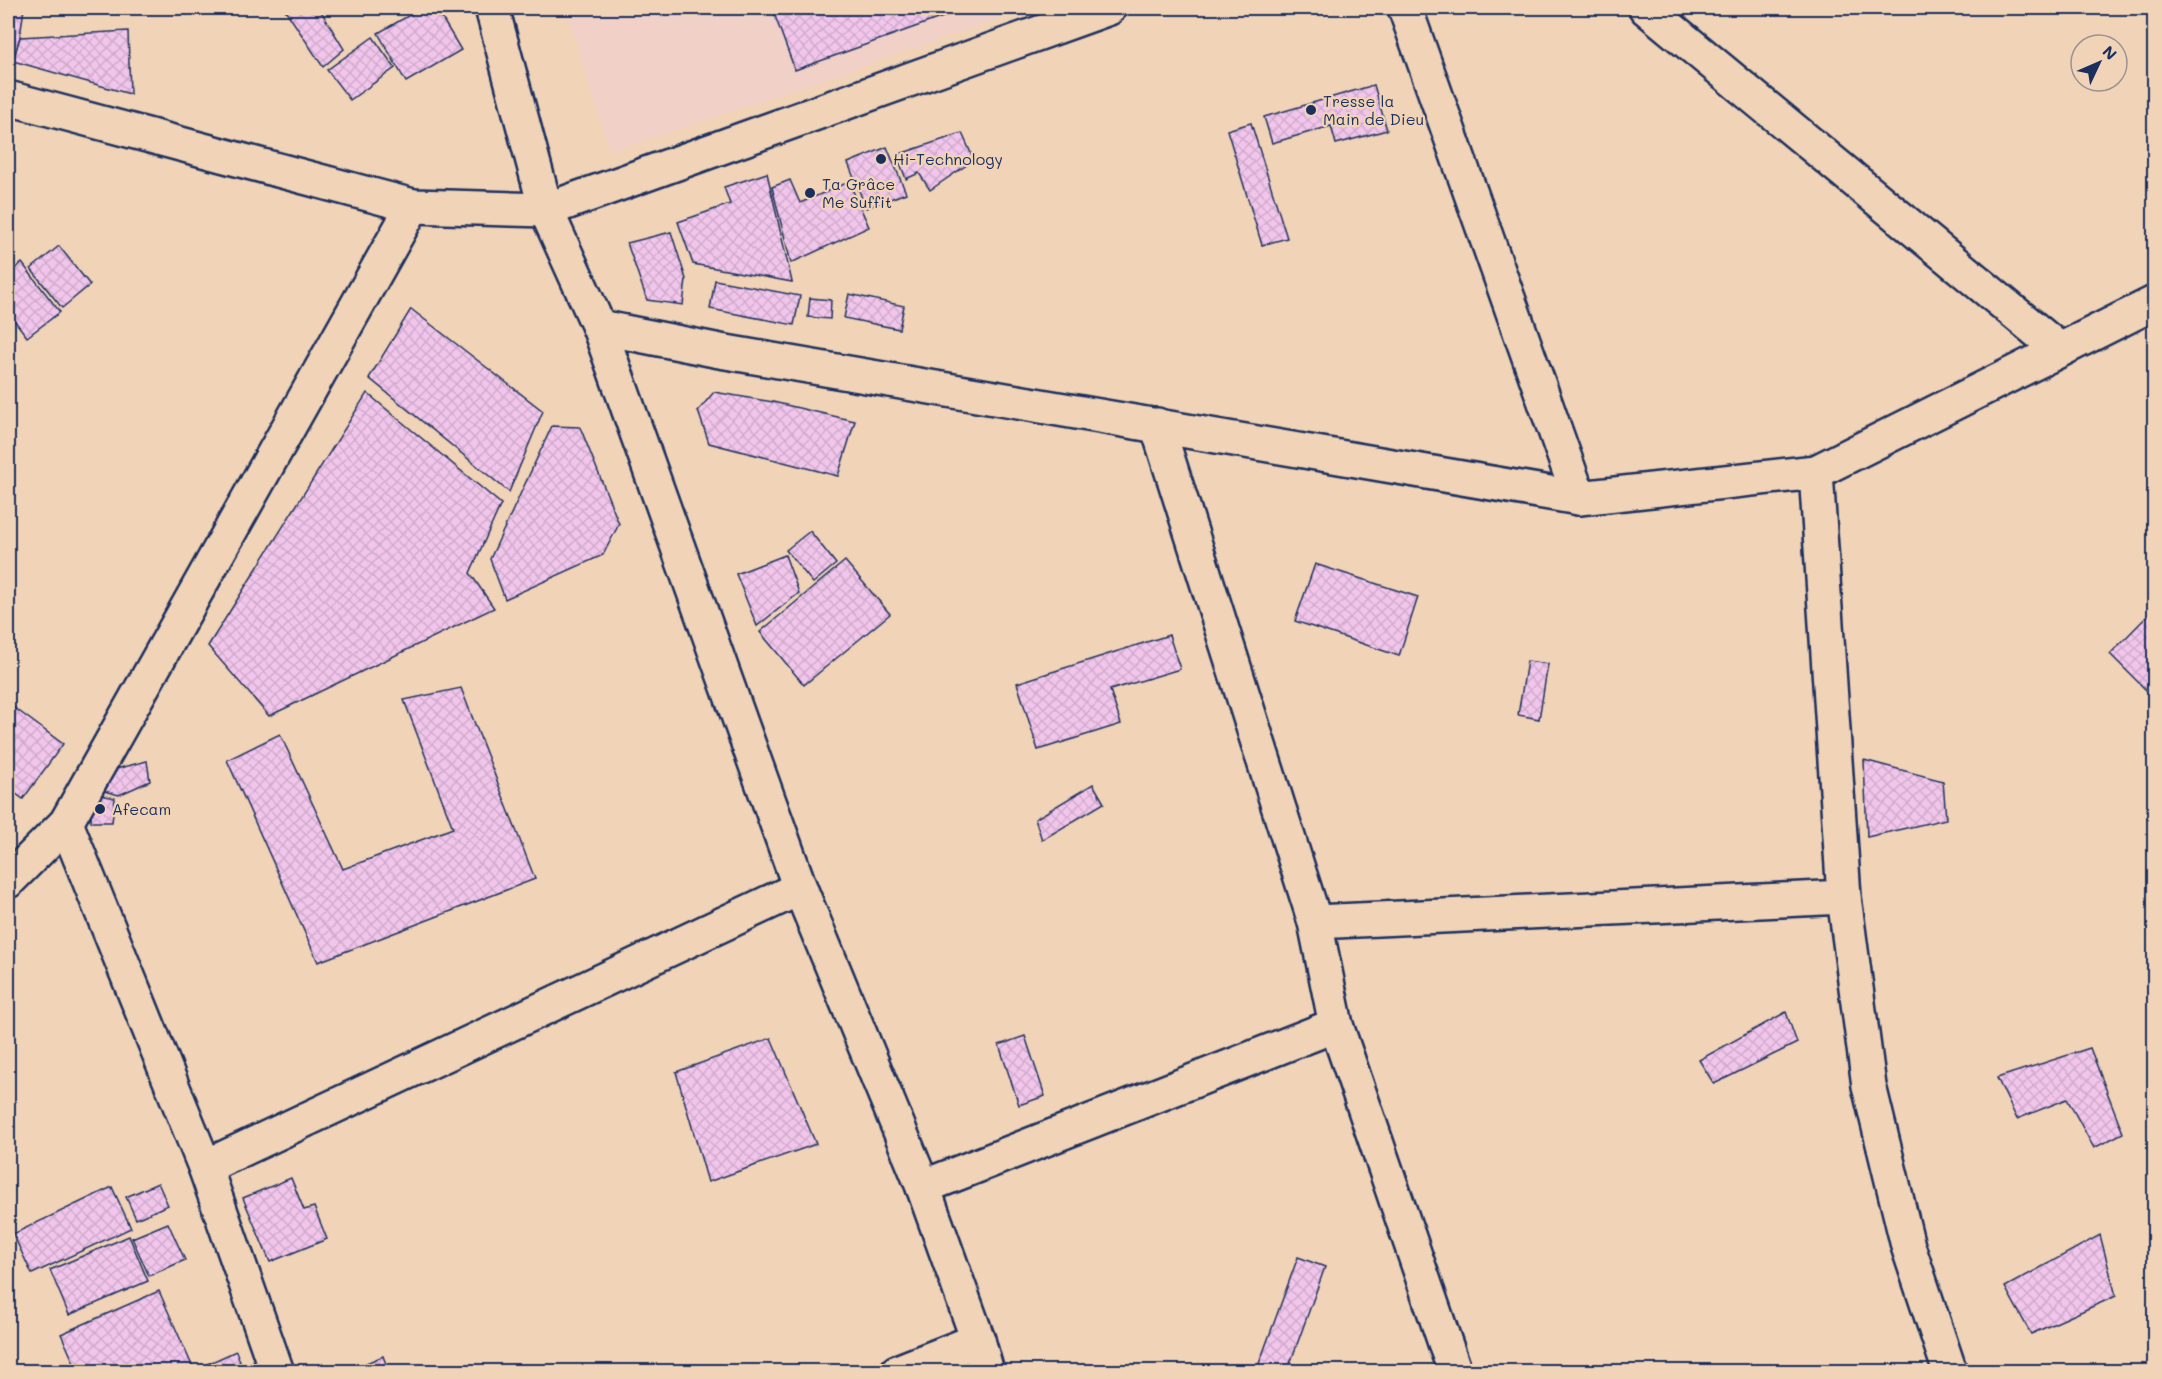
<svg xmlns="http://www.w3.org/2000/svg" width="2162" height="1379" viewBox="0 0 2162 1379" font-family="Mali,sans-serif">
	<defs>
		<pattern id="building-cross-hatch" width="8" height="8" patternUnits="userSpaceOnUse" patternTransform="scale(1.5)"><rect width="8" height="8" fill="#f2c6eb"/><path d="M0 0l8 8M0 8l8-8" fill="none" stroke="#cfaacc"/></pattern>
	</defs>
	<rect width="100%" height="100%" fill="#f1d4b7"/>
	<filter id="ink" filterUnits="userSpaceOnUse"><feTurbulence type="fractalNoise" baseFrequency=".0167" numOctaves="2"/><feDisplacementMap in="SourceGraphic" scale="12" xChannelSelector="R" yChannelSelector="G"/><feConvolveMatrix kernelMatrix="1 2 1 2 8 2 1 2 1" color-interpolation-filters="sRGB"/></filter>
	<g filter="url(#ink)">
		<!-- built -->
		<path fill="#f1d0c7" d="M 565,8 L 1033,8 L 611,152 Z"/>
		<!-- building -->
		<g fill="url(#building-cross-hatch)" stroke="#1b2f5e" stroke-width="1.5">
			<path d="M 8,8 L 24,8 L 20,37 L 13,61 L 8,59 Z"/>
			<path d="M 284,8 L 319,8 L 344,49 L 323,67 Z"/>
			<path d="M 422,8 L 436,8 L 461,50 L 406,82 L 378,33 Z"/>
			<path d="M 772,8 L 968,8 L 795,70 Z"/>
			<path d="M 128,31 L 130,94 L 13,61 L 20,37 Z"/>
			<path d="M 373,37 L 395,68 L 350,100 L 327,70 Z"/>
			<path d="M 1374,85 L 1387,130 L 1336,144 L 1331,126 L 1272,143 L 1264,117 Z"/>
			<path d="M 1251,123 L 1287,238 L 1262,245 L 1227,130 Z"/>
			<path d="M 962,133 L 974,160 L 930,190 L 919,173 L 906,179 L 897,155 Z"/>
			<path d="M 887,147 L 906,193 L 866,208 L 848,163 Z"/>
			<path d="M 767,173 L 792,282 L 693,264 L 678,222 L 730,204 L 724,187 Z"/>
			<path d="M 790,180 L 800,203 L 849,182 L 869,227 L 791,263 L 772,187 Z"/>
			<path d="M 671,232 L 686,279 L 683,305 L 647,300 L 627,243 Z"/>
			<path d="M 59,246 L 90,285 L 62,308 L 31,269 Z"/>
			<path d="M 22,263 L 60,312 L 27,337 L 8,312 L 8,274 Z"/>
			<path d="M 715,280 L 800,296 L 794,325 L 710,309 Z"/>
			<path d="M 849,294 L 904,306 L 899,329 L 844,318 Z"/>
			<path d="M 810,298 L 831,300 L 830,319 L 808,317 Z"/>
			<path d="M 411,309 L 543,411 L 509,492 L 369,378 Z"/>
			<path d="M 714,392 L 773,402 L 855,421 L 838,476 L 709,443 L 698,411 Z"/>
			<path d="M 367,393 L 501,504 L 470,573 L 494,608 L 269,716 L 208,646 Z"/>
			<path d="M 552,426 L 580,427 L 619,524 L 603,555 L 505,599 L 490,559 Z"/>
			<path d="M 810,531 L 836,564 L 813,583 L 786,550 Z"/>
			<path d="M 785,555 L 799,593 L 757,626 L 736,574 Z"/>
			<path d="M 845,561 L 890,614 L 804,685 L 760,632 Z"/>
			<path d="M 1315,564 L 1418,597 L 1399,656 L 1295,621 Z"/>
			<path d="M 2154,609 L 2154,692 L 2151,695 L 2110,654 Z"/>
			<path d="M 1169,635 L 1180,669 L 1110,690 L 1121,724 L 1038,750 L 1017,683 Z"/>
			<path d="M 1527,661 L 1548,664 L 1539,719 L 1518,715 Z"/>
			<path d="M 461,688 L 535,879 L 318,962 L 227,760 L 280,734 L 343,869 L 453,828 L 404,700 Z"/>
			<path d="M 8,703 L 63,744 L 23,799 L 8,788 Z"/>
			<path d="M 1864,760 L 1943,781 L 1946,819 L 1867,837 Z"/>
			<path d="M 147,761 L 150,781 L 119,795 L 93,788 L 112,770 Z"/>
			<path d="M 1093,784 L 1104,803 L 1042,840 L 1035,819 Z"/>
			<path d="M 92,793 L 115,798 L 112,822 L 91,822 Z"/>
			<path d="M 1786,1012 L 1797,1043 L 1714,1084 L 1699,1060 Z"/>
			<path d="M 1025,1036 L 1045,1096 L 1019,1105 L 999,1045 Z"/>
			<path d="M 771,1038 L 816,1144 L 708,1182 L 676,1072 Z"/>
			<path d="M 2090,1048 L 2123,1133 L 2094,1148 L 2067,1099 L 2017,1119 L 1997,1078 Z"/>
			<path d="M 291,1178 L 304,1210 L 314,1207 L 327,1239 L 270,1262 L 243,1198 Z"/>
			<path d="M 158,1183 L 168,1205 L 136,1219 L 126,1197 Z"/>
			<path d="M 112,1187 L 131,1228 L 32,1274 L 13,1234 Z"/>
			<path d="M 168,1223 L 185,1260 L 149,1276 L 132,1238 Z"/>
			<path d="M 2100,1235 L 2116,1296 L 2031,1334 L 2005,1287 Z"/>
			<path d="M 129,1236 L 148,1281 L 69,1315 L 50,1270 Z"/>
			<path d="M 1298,1257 L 1325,1267 L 1287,1372 L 1256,1372 Z"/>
			<path d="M 159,1291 L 194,1370 L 236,1351 L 240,1362 L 220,1372 L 78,1372 L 61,1334 Z"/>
			<path d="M 383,1356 L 389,1372 L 353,1372 L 352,1369 Z"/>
		</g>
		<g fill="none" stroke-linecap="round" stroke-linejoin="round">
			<defs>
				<g id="minor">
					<path d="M 492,8 L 546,210 L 599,327 L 800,888 L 923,1187 L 978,1340 L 987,1372"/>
					<path d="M 1405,8 L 1579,498"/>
					<path d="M 1646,8 L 2060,350"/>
					<path d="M 8,98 L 413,206 L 546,210 L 1109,8"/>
					<path d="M 599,327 L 720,351 L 1579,498 L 1816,472 L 2154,303"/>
					<path d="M 1157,425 L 1315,922 L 1336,1025 L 1455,1372"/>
					<path d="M 1816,472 L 1844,897 L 1869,1086 L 1908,1246 L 1950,1372"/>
					<path d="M 66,823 L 205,1167 L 277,1372"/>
					<path d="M 8,881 L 66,823 L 413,206"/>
					<path d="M 1315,922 L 1844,897"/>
					<path d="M 205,1167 L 800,888"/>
					<path d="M 923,1187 L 1336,1025"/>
					<path d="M 897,1372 L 978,1340"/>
				</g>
			</defs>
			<!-- minor casing -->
			<use href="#minor" stroke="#1b2f5e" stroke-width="38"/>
			<!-- minor -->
			<use href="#minor" stroke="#f1d4b7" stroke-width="33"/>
		</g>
	</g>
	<!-- markers -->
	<g fill="#1b2f5e" stroke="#f1d4b7" stroke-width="2">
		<circle cx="1311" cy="110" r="6"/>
		<circle cx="881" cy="159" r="6"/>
		<circle cx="810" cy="193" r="6"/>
		<circle cx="100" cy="809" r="6"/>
	</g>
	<g text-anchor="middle" stroke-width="4.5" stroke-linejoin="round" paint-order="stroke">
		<!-- poi labels -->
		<g font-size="16" fill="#1b2f5e" stroke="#f1d4b7" text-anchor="start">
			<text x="1323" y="107">Tresse la<tspan x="1323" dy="18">Main de Dieu</tspan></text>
			<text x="893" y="165">Hi-Technology</text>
			<text x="822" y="190">Ta Grâce<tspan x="822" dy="18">Me Suffit</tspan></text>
			<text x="112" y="815">Afecam</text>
		</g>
	</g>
	<!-- margin -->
	<rect width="2162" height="1379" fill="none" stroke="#f1d4b7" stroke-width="30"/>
	<rect x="15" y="15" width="2132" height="1349" fill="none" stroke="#1b2f5e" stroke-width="2" filter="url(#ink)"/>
	<!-- north arrow -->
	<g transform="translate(2099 63) rotate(46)"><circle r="28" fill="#f1d4b7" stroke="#9b9293" stroke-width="1.5"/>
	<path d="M0-4.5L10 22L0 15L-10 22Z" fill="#1b2f5e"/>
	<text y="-9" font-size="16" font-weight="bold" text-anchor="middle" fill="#1b2f5e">N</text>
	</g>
</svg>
